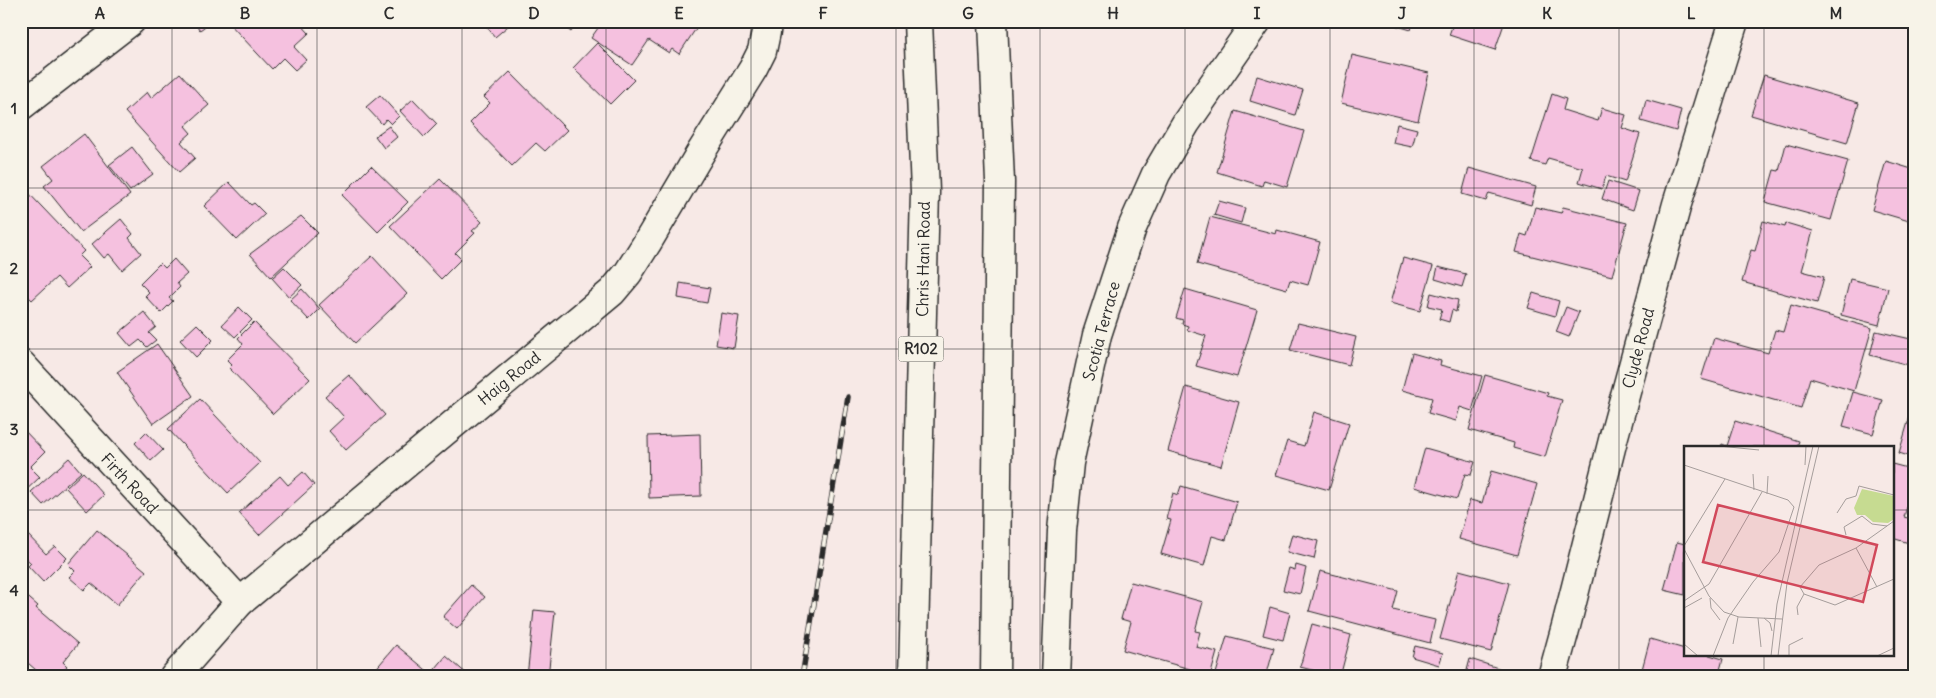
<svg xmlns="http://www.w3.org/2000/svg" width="1936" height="698" viewBox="0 0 1936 698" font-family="Delius,sans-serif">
	<rect width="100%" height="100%" fill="#f7e9e6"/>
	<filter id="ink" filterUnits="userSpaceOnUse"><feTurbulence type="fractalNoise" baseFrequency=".02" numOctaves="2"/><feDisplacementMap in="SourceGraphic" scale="10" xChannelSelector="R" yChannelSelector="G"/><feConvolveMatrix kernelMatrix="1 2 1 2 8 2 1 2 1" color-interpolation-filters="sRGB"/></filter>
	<g filter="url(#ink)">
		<!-- building -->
		<g fill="#f5c1df" stroke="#2b2b2b">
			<path d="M 193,21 L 212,21 L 200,30 Z"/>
			<path d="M 227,21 L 298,21 L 309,33 L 294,47 L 306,60 L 295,70 L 283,58 L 272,69 Z"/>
			<path d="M 482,21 L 514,21 L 495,37 Z"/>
			<path d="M 557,21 L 578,21 L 571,32 Z"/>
			<path d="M 603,21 L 701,21 L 679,54 L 672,49 L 669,53 L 649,40 L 632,65 L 591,38 Z"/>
			<path d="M 1381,21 L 1414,21 L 1411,30 Z"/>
			<path d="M 1454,21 L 1505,21 L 1495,50 L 1449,35 Z"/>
			<path d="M 597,43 L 634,80 L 610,104 L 573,68 Z"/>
			<path d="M 1352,55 L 1429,73 L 1418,121 L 1341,103 Z"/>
			<path d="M 510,72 L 567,130 L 545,151 L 536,143 L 512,166 L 470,123 L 490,103 L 484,97 Z"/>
			<path d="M 180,73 L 209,105 L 185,126 L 191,133 L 181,142 L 195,158 L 179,172 L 125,112 L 147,92 L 151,98 Z"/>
			<path d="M 1764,75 L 1859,103 L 1847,143 L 1751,115 Z"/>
			<path d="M 1257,76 L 1303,90 L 1295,115 L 1250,101 Z"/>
			<path d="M 1552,94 L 1566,99 L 1563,110 L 1598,121 L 1602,108 L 1626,115 L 1622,128 L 1640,134 L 1625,182 L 1606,176 L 1602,189 L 1579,182 L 1583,168 L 1548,158 L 1545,165 L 1531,161 Z"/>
			<path d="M 380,95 L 399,116 L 391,124 L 386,119 L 382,124 L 366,107 Z"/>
			<path d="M 413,99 L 437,124 L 424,137 L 400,111 Z"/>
			<path d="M 1646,100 L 1681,110 L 1676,131 L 1641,121 Z"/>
			<path d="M 1235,111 L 1304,131 L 1287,187 L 1264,180 L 1262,186 L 1217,172 Z"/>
			<path d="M 1397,124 L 1417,129 L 1412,147 L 1393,143 Z"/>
			<path d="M 389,126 L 397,137 L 384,148 L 375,136 Z"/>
			<path d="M 84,134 L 130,195 L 81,232 L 44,186 L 53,179 L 43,166 Z"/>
			<path d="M 1786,144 L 1848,161 L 1831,220 L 1765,202 L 1774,170 L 1779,171 Z"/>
			<path d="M 132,147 L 153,174 L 130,191 L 109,165 Z"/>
			<path d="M 1886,161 L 1915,170 L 1915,200 L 1909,221 L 1872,210 Z"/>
			<path d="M 371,166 L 408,202 L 378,232 L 342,195 Z"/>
			<path d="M 1469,168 L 1536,187 L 1531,205 L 1489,193 L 1486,201 L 1462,194 Z"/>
			<path d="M 440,179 L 482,222 L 472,231 L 475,233 L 455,253 L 461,259 L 441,279 L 390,226 Z"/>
			<path d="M 1608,181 L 1639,191 L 1633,210 L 1602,199 Z"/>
			<path d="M 229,182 L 251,205 L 254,203 L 265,214 L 237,240 L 204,206 Z"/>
			<path d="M 21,185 L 84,251 L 79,256 L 90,267 L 67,288 L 57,277 L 32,300 L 21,289 Z"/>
			<path d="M 1219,201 L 1245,208 L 1241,223 L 1214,215 Z"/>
			<path d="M 1535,207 L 1561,213 L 1563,207 L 1627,223 L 1612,276 L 1516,252 L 1521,234 L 1527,236 Z"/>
			<path d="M 301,216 L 318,233 L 271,277 L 250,254 Z"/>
			<path d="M 1210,217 L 1276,234 L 1277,230 L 1320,242 L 1308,285 L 1290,280 L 1287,289 L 1197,264 Z"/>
			<path d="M 121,219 L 133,234 L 129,238 L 141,253 L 122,270 L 109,254 L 104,258 L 92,244 Z"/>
			<path d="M 1763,221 L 1785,227 L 1786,223 L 1813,231 L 1802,271 L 1824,277 L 1817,303 L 1742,282 L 1751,250 L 1755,251 Z"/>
			<path d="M 372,256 L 407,294 L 355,343 L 319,305 Z"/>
			<path d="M 1403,258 L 1433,266 L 1420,311 L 1390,303 Z"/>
			<path d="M 174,259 L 187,274 L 177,283 L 180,287 L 169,298 L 173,301 L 161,313 L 145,296 L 149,292 L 140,283 L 160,263 L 165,268 Z"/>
			<path d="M 284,267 L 302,285 L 289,297 L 272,278 Z"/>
			<path d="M 1438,267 L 1466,274 L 1462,287 L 1435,279 Z"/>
			<path d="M 1850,279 L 1888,288 L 1879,325 L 1841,315 Z"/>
			<path d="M 680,283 L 710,288 L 707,303 L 678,298 Z"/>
			<path d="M 302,289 L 320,309 L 309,320 L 290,300 Z"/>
			<path d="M 1185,289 L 1257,310 L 1237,377 L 1196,366 L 1206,336 L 1187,330 L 1188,326 L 1182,324 L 1183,320 L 1176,318 Z"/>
			<path d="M 1431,293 L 1458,300 L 1456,312 L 1452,310 L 1449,322 L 1439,319 L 1442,309 L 1428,306 Z"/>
			<path d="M 1533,293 L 1559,301 L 1555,316 L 1528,308 Z"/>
			<path d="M 1791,305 L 1872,328 L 1854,391 L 1810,378 L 1801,408 L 1701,379 L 1714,338 L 1768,353 L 1775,330 L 1783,332 Z"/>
			<path d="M 239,307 L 252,320 L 235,337 L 222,325 Z"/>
			<path d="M 1566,307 L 1579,312 L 1569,337 L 1556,332 Z"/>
			<path d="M 144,312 L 156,327 L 149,333 L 156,340 L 147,347 L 140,340 L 131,347 L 119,333 Z"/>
			<path d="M 721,313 L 739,316 L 734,348 L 716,345 Z"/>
			<path d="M 254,322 L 310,379 L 273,414 L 229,368 L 232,365 L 227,360 L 243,344 L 238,338 Z"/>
			<path d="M 1298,323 L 1356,337 L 1349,365 L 1290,350 Z"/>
			<path d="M 197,324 L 213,340 L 196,357 L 180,340 Z"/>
			<path d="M 1876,331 L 1915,340 L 1909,365 L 1870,355 Z"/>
			<path d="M 157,344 L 193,396 L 153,424 L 117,372 Z"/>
			<path d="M 1412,353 L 1441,361 L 1440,365 L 1482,376 L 1472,411 L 1460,407 L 1456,421 L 1428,413 L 1432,398 L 1402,390 Z"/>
			<path d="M 349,375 L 385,415 L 346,450 L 329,431 L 344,417 L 325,396 Z"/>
			<path d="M 1485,375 L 1548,393 L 1547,396 L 1562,400 L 1545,457 L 1513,448 L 1514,443 L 1469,430 Z"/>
			<path d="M 1186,387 L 1239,402 L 1221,466 L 1168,451 Z"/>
			<path d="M 1853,392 L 1883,400 L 1873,434 L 1843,426 Z"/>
			<path d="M 200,399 L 260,463 L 228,493 L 168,429 Z"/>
			<path d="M 1913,405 L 1915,405 L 1915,458 L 1899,453 Z"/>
			<path d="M 1314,412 L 1349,423 L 1329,490 L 1276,475 L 1287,441 L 1304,446 Z"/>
			<path d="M 1735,421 L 1799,441 L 1797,447 L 1721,447 L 1722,444 L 1727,446 Z"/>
			<path d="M 21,427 L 45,452 L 30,467 L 40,477 L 21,495 Z"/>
			<path d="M 146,432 L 163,450 L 151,461 L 135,443 Z"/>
			<path d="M 700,434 L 701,496 L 649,498 L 648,436 Z"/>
			<path d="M 1425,448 L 1475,462 L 1471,475 L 1465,474 L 1457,499 L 1414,487 Z"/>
			<path d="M 69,458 L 81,472 L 43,505 L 31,492 Z"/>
			<path d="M 1892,464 L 1915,470 L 1915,479 L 1904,517 L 1915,520 L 1909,543 L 1892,538 Z"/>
			<path d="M 1491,471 L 1537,484 L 1517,555 L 1459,539 L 1470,500 L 1482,503 Z"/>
			<path d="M 83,472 L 104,495 L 87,511 L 66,488 Z"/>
			<path d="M 303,472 L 314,485 L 259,535 L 239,513 L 280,476 L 288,485 Z"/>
			<path d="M 1181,486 L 1237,502 L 1226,540 L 1212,536 L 1204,566 L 1161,554 L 1171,520 L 1166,519 L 1173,493 L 1178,495 Z"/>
			<path d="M 97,530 L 146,571 L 117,605 L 91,583 L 84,590 L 69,577 L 75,571 L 68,564 Z"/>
			<path d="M 27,534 L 46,554 L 55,546 L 67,558 L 43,582 L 28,566 L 31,563 L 21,554 L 21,540 Z"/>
			<path d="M 1292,534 L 1318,541 L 1314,559 L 1287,552 Z"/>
			<path d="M 1677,542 L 1685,544 L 1685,595 L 1664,590 Z"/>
			<path d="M 1296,565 L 1306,568 L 1300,594 L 1283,590 L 1289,568 L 1295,570 Z"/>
			<path d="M 1459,570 L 1509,583 L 1491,652 L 1440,639 Z"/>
			<path d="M 1320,571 L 1398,591 L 1393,610 L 1435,620 L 1430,643 L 1309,611 Z"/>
			<path d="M 1131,582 L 1203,602 L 1195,631 L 1200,632 L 1196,647 L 1217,652 L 1210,677 L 1187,677 L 1190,669 L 1123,650 L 1131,622 L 1121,619 Z"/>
			<path d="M 471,585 L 485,597 L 457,629 L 443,617 Z"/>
			<path d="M 22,592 L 38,606 L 36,608 L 78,644 L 63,662 L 67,666 L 58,677 L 44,677 L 21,657 Z"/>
			<path d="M 1270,607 L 1290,613 L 1283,640 L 1263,635 Z"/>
			<path d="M 534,610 L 555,612 L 548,677 L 527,677 Z"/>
			<path d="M 1312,624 L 1351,635 L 1340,677 L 1300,667 Z"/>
			<path d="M 1227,636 L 1274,648 L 1266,677 L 1215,677 Z"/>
			<path d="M 1650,639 L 1685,649 L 1685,654 L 1706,654 L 1723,659 L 1718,677 L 1640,677 Z"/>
			<path d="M 396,645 L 431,674 L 446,656 L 468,675 L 467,677 L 369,677 Z"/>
			<path d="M 1415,646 L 1443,653 L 1439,665 L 1412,657 Z"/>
			<path d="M 1470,659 L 1517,674 L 1516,677 L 1461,677 L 1463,672 L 1466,674 Z"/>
		</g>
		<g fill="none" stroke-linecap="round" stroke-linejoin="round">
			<defs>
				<g id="minor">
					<path d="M 21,106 L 131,21"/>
					<path d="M 21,364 L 240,602"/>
					<path d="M 174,677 L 240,602 L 612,292 L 628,273 L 647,243 L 701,152 L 753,69 L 762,51 L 766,32 L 767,21"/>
					<path d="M 1056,677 L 1062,531 L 1069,463 L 1097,335 L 1132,228 L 1156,174 L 1186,123 L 1257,21"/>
					<path d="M 1552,677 L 1566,626 L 1614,436 L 1677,204 L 1734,21"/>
				</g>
				<g id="major">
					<path d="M 993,21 L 1000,182 L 995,677"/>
					<path d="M 913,677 L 925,192 L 918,21"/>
				</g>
			</defs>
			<!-- minor casing -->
			<use href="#minor" stroke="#2b2b2b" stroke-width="31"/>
			<!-- major casing -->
			<use href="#major" stroke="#2b2b2b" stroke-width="31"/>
			<!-- minor -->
			<use href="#minor" stroke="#f7f3e8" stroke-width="28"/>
			<!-- major -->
			<use href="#major" stroke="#f7f3e8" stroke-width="28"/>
			<defs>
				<path id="rail" d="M 802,677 L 848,397"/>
			</defs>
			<!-- rail casing -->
			<use href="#rail" stroke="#2b2b2b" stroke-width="5.5"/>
			<!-- rail -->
			<use href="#rail" stroke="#f7f3e8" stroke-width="4" stroke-dasharray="11" stroke-linecap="butt"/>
		</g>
	</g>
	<!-- grid -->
	<path fill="none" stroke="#2b2b2b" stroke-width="1" stroke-opacity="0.55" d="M 172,21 L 172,677M 317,21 L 317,677M 462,21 L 462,677M 606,21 L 606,677M 751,21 L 751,677M 896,21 L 896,677M 1040,21 L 1040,677M 1185,21 L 1185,677M 1330,21 L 1330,677M 1474,21 L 1474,677M 1619,21 L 1619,677M 1764,21 L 1764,447M 21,188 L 1915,188M 21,349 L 1915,349M 21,510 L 1685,510M 1892,510 L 1915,510M 1764,654 L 1764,677"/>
	<g text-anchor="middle" stroke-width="4" stroke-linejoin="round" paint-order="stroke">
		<!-- shield labels -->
		<rect fill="#f7f3e8" stroke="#686764" stroke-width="1" x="898.5" y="336.5" width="45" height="25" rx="4"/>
		<g font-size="15" font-weight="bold" fill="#2b2b2b">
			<text x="921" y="354">R102</text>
		</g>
		<!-- street labels -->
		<g font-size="16" fill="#2b2b2b" stroke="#f7f3e8">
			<text transform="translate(923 259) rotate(-89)" y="6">Chris Hani Road</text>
			<text transform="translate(1101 331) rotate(-75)" y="6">Scotia Terrace</text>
			<text transform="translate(1638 348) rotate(-75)" y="6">Clyde Road</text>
			<text transform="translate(509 378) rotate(-39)" y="6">Haig Road</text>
			<text transform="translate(130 483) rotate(47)" y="6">Firth Road</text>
		</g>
	</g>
	<!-- overview -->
	<g transform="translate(1684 446)">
		<rect width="210" height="210" fill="#f7e9e6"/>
		<path d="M 178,43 L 210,50 L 210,73 L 204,77 L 189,76 L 181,69 L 173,69 L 170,62 Z" fill="#c6db91"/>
		<path fill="none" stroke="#a59d9b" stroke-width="1" d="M 35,0 L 75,4M 0,19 L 104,54 L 110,61 L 95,106 L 69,136 L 44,172 L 29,210M 121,19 L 122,0M 69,28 L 70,44M 83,48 L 84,30M 153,67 L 162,53 L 172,50 L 175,40 L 210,49M 210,75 L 172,102 L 135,119 L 116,141 L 120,148 L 151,159 L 210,133M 162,89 L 160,81 L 178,70 L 188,78 L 203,80M 0,100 L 41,33M 172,102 L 193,141M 0,103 L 25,150 L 40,166 L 55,171 L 98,173M 26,152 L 27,162 L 36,174M 0,155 L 25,138 L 78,46M 0,162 L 18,152M 114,169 L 113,161 L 120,148M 74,172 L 77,201M 80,172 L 86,177 L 88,185M 0,198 L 14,210M 49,198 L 54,171M 87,210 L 93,158 L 129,0M 94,210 L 103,137 L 135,0M 105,210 L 105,199 L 119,192M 193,210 L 210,202"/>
		<path fill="#d1495b" fill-opacity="0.15" stroke="#d1495b" stroke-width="2.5" d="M 34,59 L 193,99 L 179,156 L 19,116 Z"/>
		<rect width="210" height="210" fill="none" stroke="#2b2b2b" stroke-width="2.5"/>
	</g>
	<!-- margin -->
	<rect width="1936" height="698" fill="none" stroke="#f7f3e8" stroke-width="55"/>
	<rect x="28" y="28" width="1880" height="642" fill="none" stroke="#2b2b2b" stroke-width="2"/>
	<g font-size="16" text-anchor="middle" font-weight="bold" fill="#2b2b2b">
		<text x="100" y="19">A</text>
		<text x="245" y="19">B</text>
		<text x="389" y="19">C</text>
		<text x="534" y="19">D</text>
		<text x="679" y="19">E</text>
		<text x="823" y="19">F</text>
		<text x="968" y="19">G</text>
		<text x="1113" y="19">H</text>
		<text x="1257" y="19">I</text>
		<text x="1402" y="19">J</text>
		<text x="1547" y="19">K</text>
		<text x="1691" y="19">L</text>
		<text x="1836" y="19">M</text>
		<text x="14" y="114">1</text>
		<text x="14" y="274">2</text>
		<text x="14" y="435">3</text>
		<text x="14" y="596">4</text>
	</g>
</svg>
